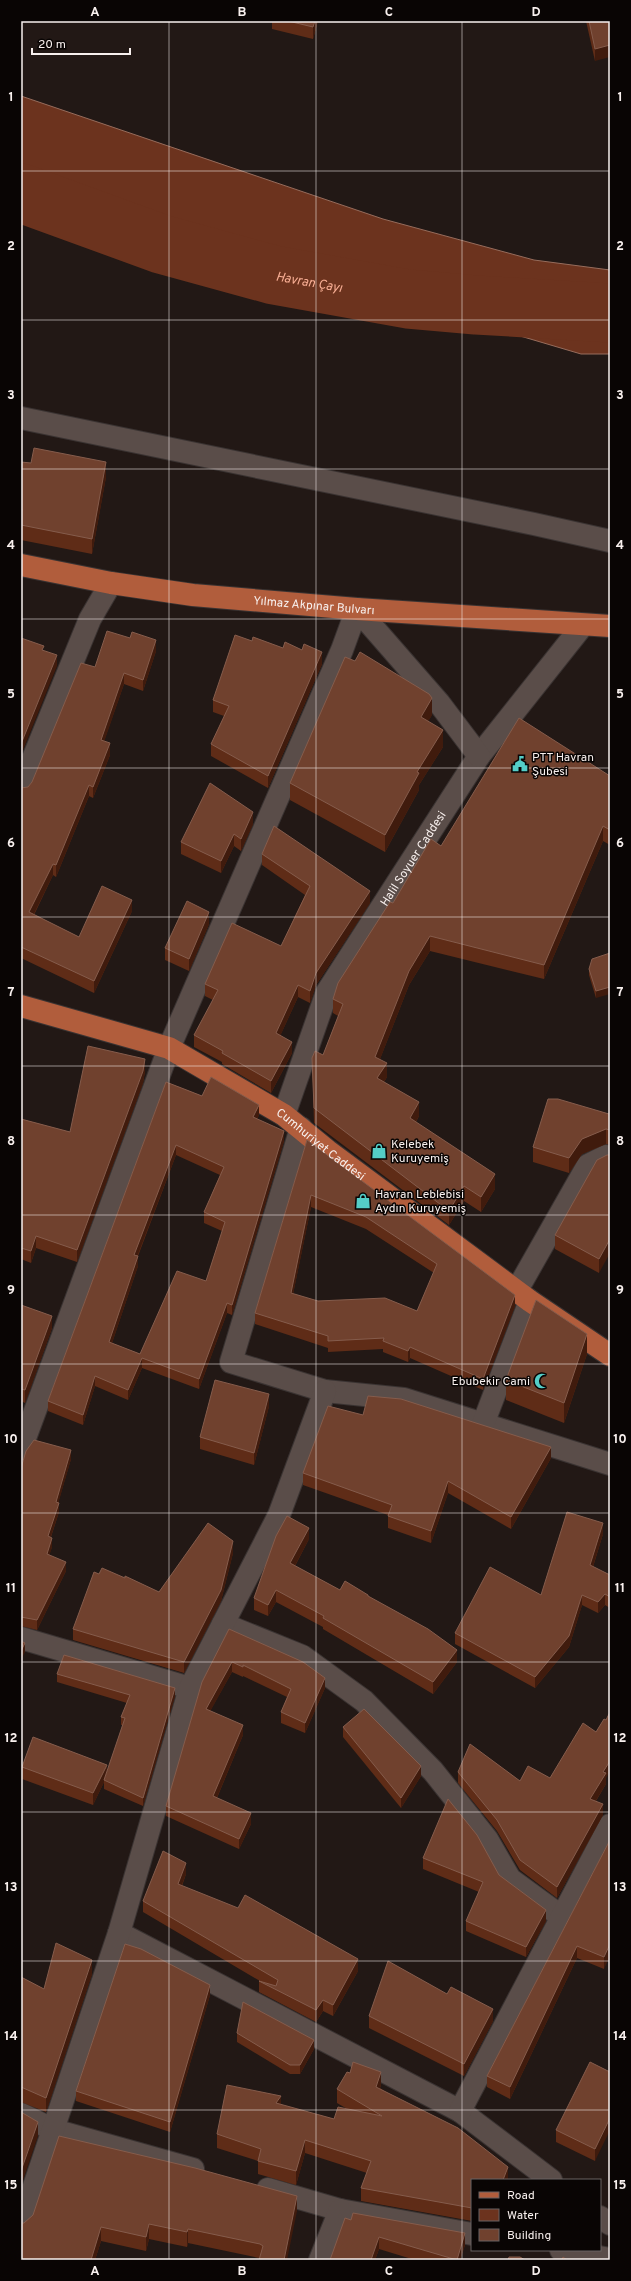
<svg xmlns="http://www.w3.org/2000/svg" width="631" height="2281" viewBox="0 0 631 2281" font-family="Overpass,sans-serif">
	<rect width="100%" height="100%" fill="#221815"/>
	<!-- water -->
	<path fill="#6c331e" stroke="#966c5c" d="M 21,96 L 383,219 L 534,260 L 610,270 L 610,354 L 581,354 L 456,317 L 236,243 L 21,212 Z"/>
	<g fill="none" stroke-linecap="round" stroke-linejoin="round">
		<!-- river -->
		<path stroke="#6c331e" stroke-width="59" id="s1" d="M 21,193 L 161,244 L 274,275 L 408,299 L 476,305 L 610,313"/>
		<defs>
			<g id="minor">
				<path d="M 21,418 L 534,524 L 610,541"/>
				<path d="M 21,788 L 90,619 L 111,583"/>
				<path id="s2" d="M 284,1115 L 327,992 L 479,756 L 583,625"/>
				<path d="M 301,1128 L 231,1362 L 325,1391 L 404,1399 L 610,1464"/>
				<path d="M 517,1290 L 588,1165 L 606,1156 L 610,1158"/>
				<path d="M 483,1424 L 530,1301"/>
				<path d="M 21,1449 L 169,1048 L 342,650 L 357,609 L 439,703 L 479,756"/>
				<path d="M 223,1624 L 302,1656 L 364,1701 L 433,1771 L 487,1839 L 510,1879 L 562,1917"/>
				<path d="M 21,1638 L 190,1688"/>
				<path d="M 119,1933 L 460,2111 L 551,2180"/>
				<path d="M 460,2111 L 610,1825"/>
				<path d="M 21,2114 L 54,2130 L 193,2169"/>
				<path d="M 268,2189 L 340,2210 L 472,2234"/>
				<path d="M 600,2217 L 610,2224"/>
				<path d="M 21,2225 L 119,1933 L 190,1688 L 279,1515 L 325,1391"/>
				<path d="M 561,2250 L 610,2259"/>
				<path d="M 320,2260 L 340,2210"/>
			</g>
			<g id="major">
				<path id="s3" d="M 21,565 L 111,583 L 193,595 L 357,609 L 610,626"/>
				<path id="s4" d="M 21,1006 L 169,1048 L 284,1115 L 328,1151 L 530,1301 L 610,1355"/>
			</g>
		</defs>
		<!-- minor casing -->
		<use href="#minor" stroke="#3a3332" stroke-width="24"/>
		<!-- major casing -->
		<use href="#major" stroke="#3a3332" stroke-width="24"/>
		<!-- minor -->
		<use href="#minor" stroke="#5a4d49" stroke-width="22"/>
		<!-- major -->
		<use href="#major" stroke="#b15d3c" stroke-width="22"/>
	</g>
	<!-- wall -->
	<g fill="#5f2c17" fill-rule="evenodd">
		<path d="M 272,21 L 318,21 L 313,39 L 272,29 Z"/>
		<path d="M 586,21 L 610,21 L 595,61 Z"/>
		<path d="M 21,462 L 106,477 L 92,554 L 21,540 Z"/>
		<path d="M 252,641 L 322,664 L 268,788 L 211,756 L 211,744 L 224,716 L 213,712 L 213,700 Z"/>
		<path d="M 156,651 L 143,691 L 124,684 L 104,741 L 110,755 L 93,798 L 89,796 L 56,877 L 53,875 L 34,915 L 79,937 L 132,911 L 94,993 L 21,958 L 21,788 L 28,787 L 32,782 L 95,667 Z"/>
		<path d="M 432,715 L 428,721 L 443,747 L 419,785 L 419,790 L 385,852 L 290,800 L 290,783 Z"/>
		<path d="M 610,776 L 610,845 L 603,841 L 544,979 L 430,951 L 409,985 L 380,1059 L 387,1077 L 384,1082 L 419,1116 L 416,1122 L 495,1189 L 481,1212 L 464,1201 L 449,1225 L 314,1123 L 312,1058 L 323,1055 L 338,1016 L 333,1013 L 333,999 L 393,903 L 441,846 Z"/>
		<path d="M 253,824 L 241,851 L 234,846 L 221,873 L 181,854 L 181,842 Z"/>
		<path d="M 262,854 L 370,903 L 316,985 L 310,1003 L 298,997 L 280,1036 L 292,1053 L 271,1093 L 222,1064 L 222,1062 L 194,1047 L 194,1035 L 213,1000 L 205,996 L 205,984 L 281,946 L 305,895 L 262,865 Z"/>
		<path d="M 209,924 L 189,971 L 165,960 L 165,948 Z"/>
		<path d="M 610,953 L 596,998 L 589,975 L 589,969 Z"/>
		<path d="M 145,1071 L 143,1083 L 77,1262 L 36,1248 L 31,1263 L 21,1259 L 21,1119 L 70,1132 Z"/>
		<path d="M 166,1082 L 202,1096 L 259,1115 L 257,1119 L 284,1141 L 232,1315 L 227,1313 L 199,1389 L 142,1368 L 128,1400 L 95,1386 L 83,1425 L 48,1411 L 48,1401 ZM 176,1155 L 220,1175 L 204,1212 L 204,1223 L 222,1231 L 206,1281 L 140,1354 L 112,1343 L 138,1266 L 138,1256 Z"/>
		<path d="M 610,1110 L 610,1145 L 606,1144 L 582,1154 L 569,1173 L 533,1162 L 533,1147 L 609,1114 Z"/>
		<path d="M 307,1140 L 515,1306 L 483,1390 L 410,1358 L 408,1362 L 383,1352 L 383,1349 L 328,1352 L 328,1348 L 255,1324 L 255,1313 ZM 311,1207 L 366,1229 L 434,1273 L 417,1311 L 318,1301 L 293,1294 Z"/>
		<path d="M 610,1155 L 599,1273 L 555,1249 L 555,1235 Z"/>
		<path d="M 21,1305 L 52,1328 L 25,1403 L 21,1401 Z"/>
		<path d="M 587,1354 L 564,1423 L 506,1400 L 506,1380 Z"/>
		<path d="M 269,1406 L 254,1465 L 200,1449 L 200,1437 Z"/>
		<path d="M 363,1415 L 551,1458 L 511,1529 L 448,1493 L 431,1543 L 388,1528 L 388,1515 L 303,1485 L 303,1473 Z"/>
		<path d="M 71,1459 L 58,1503 L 59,1512 L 51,1537 L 52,1547 L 49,1555 L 66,1571 L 37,1630 L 21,1626 L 21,1468 Z"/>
		<path d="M 603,1534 L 593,1567 L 610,1575 L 610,1608 L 605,1605 L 598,1613 L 582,1605 L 569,1647 L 535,1688 L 455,1644 L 455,1633 L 541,1595 Z"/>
		<path d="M 309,1539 L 295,1566 L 340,1590 L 368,1597 L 457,1662 L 433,1694 L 323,1629 L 323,1627 L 276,1602 L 268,1616 L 254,1610 L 254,1598 Z"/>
		<path d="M 233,1553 L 221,1601 L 184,1673 L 73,1640 L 73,1629 L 159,1592 Z"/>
		<path d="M 229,1629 L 325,1688 L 305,1733 L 281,1723 L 281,1712 L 287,1697 L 243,1676 L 243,1677 L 232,1672 L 210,1711 L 243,1735 L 217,1798 L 251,1824 L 239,1849 L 166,1816 L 166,1806 Z"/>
		<path d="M 57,1674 L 175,1696 L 143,1806 L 104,1789 L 104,1782 L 93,1805 L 22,1779 L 22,1767 L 107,1772 L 123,1725 L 121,1725 L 121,1717 L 127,1703 L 57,1682 Z"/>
		<path d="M 606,1720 L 606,1784 L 596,1801 L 603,1815 L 557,1898 L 520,1870 L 497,1831 L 458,1783 L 458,1772 L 520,1781 L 550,1778 L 596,1732 Z"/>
		<path d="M 343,1727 L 421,1776 L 401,1808 L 343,1737 Z"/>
		<path d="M 610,1840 L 604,1969 L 577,1958 L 510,2099 L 487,2087 L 487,2076 Z"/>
		<path d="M 423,1858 L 499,1875 L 546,1921 L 526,1957 L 466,1931 L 466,1921 L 479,1892 L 423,1869 Z"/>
		<path d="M 186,1874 L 182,1886 L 358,1971 L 333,2016 L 323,2011 L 316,2022 L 259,1992 L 259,1981 L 260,1981 L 143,1912 L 143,1901 Z"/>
		<path d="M 92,1974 L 46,2112 L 21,2102 L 21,1977 L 44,1989 Z"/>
		<path d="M 210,1995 L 170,2132 L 76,2101 L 76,2091 Z"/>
		<path d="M 369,2016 L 493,2021 L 464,2076 L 369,2028 Z"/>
		<path d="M 237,2033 L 314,2049 L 300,2074 L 290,2074 L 237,2042 Z"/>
		<path d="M 610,2072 L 595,2161 L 556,2142 L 556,2130 Z"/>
		<path d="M 381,2085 L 380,2088 L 508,2180 L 472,2180 L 472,2221 L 361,2201 L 361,2188 L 367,2173 L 305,2153 L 296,2185 L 258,2174 L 258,2161 L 217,2148 L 217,2134 L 281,2105 L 334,2119 L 349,2110 L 337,2103 L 337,2089 Z"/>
		<path d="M 297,2211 L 259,2258 L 188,2243 L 187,2247 L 149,2239 L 146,2251 L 101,2241 L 95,2260 L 21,2260 L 21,2223 Z"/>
		<path d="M 351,2220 L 465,2245 L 460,2260 L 415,2260 L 379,2249 L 375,2260 L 330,2260 Z"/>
	</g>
	<!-- shaded-wall -->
	<g fill="#401b0d">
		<path d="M 315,21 L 318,21 L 313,39 L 313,27 Z"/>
		<path d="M 610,45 L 610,57 L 595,61 L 595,49 Z"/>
		<path d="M 106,462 L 106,477 L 92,554 L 92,539 Z"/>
		<path d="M 156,640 L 156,651 L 143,691 L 143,680 Z"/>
		<path d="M 322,652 L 322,664 L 268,788 L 268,776 Z"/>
		<path d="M 57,655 L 57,666 L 21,755 L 21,744 Z"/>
		<path d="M 124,673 L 124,684 L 101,751 L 101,740 Z"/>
		<path d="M 432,698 L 432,715 L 421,734 L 421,717 Z"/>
		<path d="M 443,730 L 443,747 L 419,785 L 419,790 L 385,852 L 385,835 L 417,772 Z"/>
		<path d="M 110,743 L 110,755 L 93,798 L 93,787 Z"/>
		<path d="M 89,785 L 89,796 L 56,877 L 56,865 Z"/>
		<path d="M 253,812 L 253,824 L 241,851 L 241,839 Z"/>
		<path d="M 603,826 L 603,841 L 544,979 L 544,965 Z"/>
		<path d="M 234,834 L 234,846 L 221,873 L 221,861 Z"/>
		<path d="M 53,864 L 53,875 L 29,924 L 29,912 Z"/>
		<path d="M 370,891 L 370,903 L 316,985 L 310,1003 L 310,991 L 316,973 Z"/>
		<path d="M 132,900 L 132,911 L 94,993 L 94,981 Z"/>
		<path d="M 209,912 L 209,924 L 189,971 L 189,959 Z"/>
		<path d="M 430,936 L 430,951 L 409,985 L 375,1072 L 375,1057 L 409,971 Z"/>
		<path d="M 298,985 L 298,997 L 276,1045 L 276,1033 Z"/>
		<path d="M 610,987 L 610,994 L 596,998 L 596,991 Z"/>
		<path d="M 292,1042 L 292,1053 L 271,1093 L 271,1081 Z"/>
		<path d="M 145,1059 L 145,1071 L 143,1083 L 77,1262 L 77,1250 Z"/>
		<path d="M 387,1063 L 387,1077 L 377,1093 L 377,1078 Z"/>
		<path d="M 419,1102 L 419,1116 L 410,1132 L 410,1118 Z"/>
		<path d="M 259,1105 L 259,1115 L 253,1127 L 253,1117 Z"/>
		<path d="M 606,1129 L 606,1144 L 582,1154 L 569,1173 L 569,1158 L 582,1139 Z"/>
		<path d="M 284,1131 L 284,1141 L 232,1315 L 232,1305 Z"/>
		<path d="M 176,1145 L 176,1155 L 134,1265 L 134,1255 Z"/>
		<path d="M 495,1174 L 495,1189 L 481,1212 L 481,1197 Z"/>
		<path d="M 464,1186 L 464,1201 L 449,1225 L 449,1211 Z"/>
		<path d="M 311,1195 L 311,1207 L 291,1304 L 291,1293 Z"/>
		<path d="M 36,1236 L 36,1248 L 31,1263 L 31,1251 Z"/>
		<path d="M 610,1239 L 610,1253 L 599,1273 L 599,1259 Z"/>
		<path d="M 138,1256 L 138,1266 L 109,1352 L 109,1342 Z"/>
		<path d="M 515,1295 L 515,1306 L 483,1390 L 483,1379 Z"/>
		<path d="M 227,1303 L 227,1313 L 199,1389 L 199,1379 Z"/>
		<path d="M 52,1316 L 52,1328 L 25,1403 L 25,1390 Z"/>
		<path d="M 587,1334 L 587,1354 L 564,1423 L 564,1403 Z"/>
		<path d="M 410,1347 L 410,1358 L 408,1362 L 408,1351 Z"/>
		<path d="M 142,1358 L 142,1368 L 128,1400 L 128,1390 Z"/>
		<path d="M 95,1376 L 95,1386 L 83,1425 L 83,1415 Z"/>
		<path d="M 269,1394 L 269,1406 L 254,1465 L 254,1453 Z"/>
		<path d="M 551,1447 L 551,1458 L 511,1529 L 511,1517 Z"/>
		<path d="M 71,1450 L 71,1459 L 56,1511 L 56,1502 Z"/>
		<path d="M 448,1481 L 448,1493 L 431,1543 L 431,1531 Z"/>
		<path d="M 59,1503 L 59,1512 L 48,1545 L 48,1536 Z"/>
		<path d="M 603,1523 L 603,1534 L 590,1576 L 590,1565 Z"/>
		<path d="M 309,1528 L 309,1539 L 290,1575 L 290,1563 Z"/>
		<path d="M 52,1538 L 52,1547 L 47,1563 L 47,1554 Z"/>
		<path d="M 233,1541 L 233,1553 L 221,1601 L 184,1673 L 184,1662 Z"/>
		<path d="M 66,1562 L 66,1571 L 37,1630 L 37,1620 Z"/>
		<path d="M 276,1590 L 276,1602 L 268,1616 L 268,1605 Z"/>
		<path d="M 605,1594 L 605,1605 L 598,1613 L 598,1602 Z"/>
		<path d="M 582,1595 L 582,1605 L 569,1647 L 535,1688 L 535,1677 Z"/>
		<path d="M 25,1643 L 25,1652 L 21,1660 L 21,1651 Z"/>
		<path d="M 457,1650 L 457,1662 L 433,1694 L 433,1682 Z"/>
		<path d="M 232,1662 L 232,1672 L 206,1719 L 206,1709 Z"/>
		<path d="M 325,1678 L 325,1688 L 305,1733 L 305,1723 Z"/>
		<path d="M 175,1688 L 175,1696 L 143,1806 L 143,1798 Z"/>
		<path d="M 243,1725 L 243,1735 L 213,1807 L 213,1796 Z"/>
		<path d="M 610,1761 L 610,1771 L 606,1778 L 606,1784 L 590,1810 L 590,1799 L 603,1772 Z"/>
		<path d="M 107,1765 L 107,1777 L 104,1780 L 104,1782 L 93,1805 L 93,1793 Z"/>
		<path d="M 421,1766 L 421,1776 L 401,1808 L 401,1798 Z"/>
		<path d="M 603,1804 L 603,1815 L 557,1898 L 557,1887 Z"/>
		<path d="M 251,1813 L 251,1824 L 239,1849 L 239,1839 Z"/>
		<path d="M 186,1863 L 186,1874 L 178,1895 L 178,1884 Z"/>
		<path d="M 546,1910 L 546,1921 L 526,1957 L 526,1947 Z"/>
		<path d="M 610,1944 L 610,1956 L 604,1969 L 604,1957 Z"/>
		<path d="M 577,1946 L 577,1958 L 510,2099 L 510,2087 Z"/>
		<path d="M 358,1959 L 358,1971 L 333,2016 L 333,2005 Z"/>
		<path d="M 92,1960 L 92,1974 L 46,2112 L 46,2098 Z"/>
		<path d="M 210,1985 L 210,1995 L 170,2132 L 170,2122 Z"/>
		<path d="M 323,2000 L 323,2011 L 316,2022 L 316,2010 Z"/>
		<path d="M 493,2009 L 493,2021 L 464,2076 L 464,2064 Z"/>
		<path d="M 314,2040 L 314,2049 L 300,2074 L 300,2065 Z"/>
		<path d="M 381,2072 L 381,2085 L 376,2100 L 376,2087 Z"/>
		<path d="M 281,2096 L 281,2109 L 276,2103 Z"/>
		<path d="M 610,2118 L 610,2130 L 595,2161 L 595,2149 Z"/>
		<path d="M 38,2122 L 38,2136 L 21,2186 L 21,2171 Z"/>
		<path d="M 305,2140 L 305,2153 L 296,2185 L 296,2171 Z"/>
		<path d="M 508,2167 L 508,2180 L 503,2180 Z"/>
		<path d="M 297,2196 L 297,2211 L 287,2260 L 284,2260 Z"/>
		<path d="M 149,2224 L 149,2239 L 146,2251 L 146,2237 Z"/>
		<path d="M 101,2227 L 101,2241 L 95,2260 L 91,2260 Z"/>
		<path d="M 188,2229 L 188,2243 L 187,2247 L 187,2232 Z"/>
		<path d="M 465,2233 L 465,2245 L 460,2260 L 457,2260 Z"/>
		<path d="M 379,2237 L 379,2249 L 375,2260 L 371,2260 Z"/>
	</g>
	<!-- building -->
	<g fill="#70412e" stroke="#855c4c" fill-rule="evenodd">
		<path d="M 288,21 L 315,21 L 313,27 Z"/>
		<path d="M 589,21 L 610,21 L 610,45 L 595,49 Z"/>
		<path d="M 34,448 L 106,462 L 92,539 L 21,525 L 21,516 L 22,509 L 21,508 L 21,462 L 31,463 Z"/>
		<path d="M 107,631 L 130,638 L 132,632 L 156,640 L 143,680 L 124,673 L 101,740 L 110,743 L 93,787 L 89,785 L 56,865 L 53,864 L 29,912 L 79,937 L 102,886 L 132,900 L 94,981 L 21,947 L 21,788 L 28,787 L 32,782 L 81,663 L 95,667 Z"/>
		<path d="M 235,635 L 252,641 L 253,637 L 283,648 L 285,642 L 302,650 L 304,644 L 322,652 L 268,776 L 211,744 L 229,706 L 213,700 Z"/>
		<path d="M 21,638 L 44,646 L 42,650 L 57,655 L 21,744 Z"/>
		<path d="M 360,652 L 429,694 L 432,698 L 421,717 L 443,730 L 417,772 L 419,773 L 385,835 L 290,783 L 345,657 L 355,661 Z"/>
		<path d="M 519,718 L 610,776 L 610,830 L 603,826 L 544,965 L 430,936 L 409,971 L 375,1057 L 387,1063 L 377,1078 L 419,1102 L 410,1118 L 495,1174 L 481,1197 L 464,1186 L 449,1211 L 314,1108 L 312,1058 L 315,1051 L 323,1055 L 343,1004 L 333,999 L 338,983 L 390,902 L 393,903 L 431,839 L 441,846 Z"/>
		<path d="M 210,783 L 253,812 L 241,839 L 234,834 L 221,861 L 181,842 Z"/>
		<path d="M 274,826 L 370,891 L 316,973 L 310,991 L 298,985 L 276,1033 L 292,1042 L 271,1081 L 222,1053 L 223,1051 L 194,1035 L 218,990 L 205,984 L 232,923 L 281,946 L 310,886 L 262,854 Z"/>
		<path d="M 187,901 L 209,912 L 189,959 L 165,948 Z"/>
		<path d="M 610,953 L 610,987 L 596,991 L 589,969 L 592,959 Z"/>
		<path d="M 88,1046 L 145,1059 L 143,1071 L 77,1250 L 36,1236 L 31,1251 L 21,1248 L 21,1119 L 70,1132 Z"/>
		<path d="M 211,1077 L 259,1105 L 253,1117 L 284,1131 L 232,1305 L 227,1303 L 199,1379 L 142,1358 L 128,1390 L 95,1376 L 83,1415 L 48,1401 L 166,1082 L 202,1096 ZM 176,1145 L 224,1167 L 204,1212 L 225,1222 L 206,1281 L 177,1271 L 140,1354 L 109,1342 L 138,1256 L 134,1255 Z"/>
		<path d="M 548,1099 L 558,1099 L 609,1114 L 610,1110 L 610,1130 L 606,1129 L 582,1139 L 569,1158 L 533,1147 Z"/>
		<path d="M 307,1140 L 515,1295 L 483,1379 L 410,1347 L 408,1351 L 383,1341 L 384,1338 L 328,1341 L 328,1336 L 255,1313 ZM 311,1195 L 366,1217 L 437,1264 L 417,1311 L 385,1298 L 318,1301 L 291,1293 Z"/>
		<path d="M 607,1155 L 610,1155 L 610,1239 L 599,1259 L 555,1235 L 597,1160 Z"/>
		<path d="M 536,1300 L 587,1334 L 564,1403 L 506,1380 Z"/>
		<path d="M 21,1305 L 52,1316 L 25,1390 L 21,1389 Z"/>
		<path d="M 215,1380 L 269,1394 L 254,1453 L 200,1437 Z"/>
		<path d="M 368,1396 L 401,1399 L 551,1447 L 511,1517 L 448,1481 L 431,1531 L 388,1516 L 392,1505 L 303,1473 L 328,1406 L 363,1415 Z"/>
		<path d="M 34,1440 L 71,1450 L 56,1502 L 59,1503 L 48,1536 L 52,1538 L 47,1554 L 66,1562 L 37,1620 L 21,1617 L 21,1468 L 26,1451 Z"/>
		<path d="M 567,1512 L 603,1523 L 590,1565 L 610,1575 L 610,1597 L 605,1594 L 598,1602 L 582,1595 L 569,1636 L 535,1677 L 455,1633 L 490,1567 L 541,1595 Z"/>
		<path d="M 287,1516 L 309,1528 L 290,1563 L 340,1590 L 345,1581 L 368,1595 L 368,1596 L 428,1629 L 457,1650 L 433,1682 L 323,1618 L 324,1616 L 276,1590 L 268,1605 L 254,1598 L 276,1536 Z"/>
		<path d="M 208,1523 L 233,1541 L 221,1590 L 184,1662 L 73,1629 L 94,1572 L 99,1574 L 102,1568 L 125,1578 L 125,1576 L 159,1592 Z"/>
		<path d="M 229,1629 L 303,1662 L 325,1678 L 305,1723 L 281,1712 L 291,1689 L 243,1665 L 243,1667 L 232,1662 L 206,1709 L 243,1725 L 213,1796 L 251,1813 L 239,1839 L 166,1806 L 202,1682 Z"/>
		<path d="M 21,1641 L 25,1643 L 21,1651 Z"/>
		<path d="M 64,1655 L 175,1688 L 143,1798 L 104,1780 L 125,1718 L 121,1717 L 130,1695 L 57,1674 Z"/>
		<path d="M 364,1709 L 421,1766 L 401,1798 L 343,1727 Z"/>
		<path d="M 610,1712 L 610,1761 L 603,1772 L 606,1773 L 590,1799 L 603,1804 L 557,1887 L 520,1860 L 497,1820 L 458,1772 L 470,1744 L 520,1781 L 528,1766 L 550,1778 L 583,1723 L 596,1732 L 604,1719 L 606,1720 Z"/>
		<path d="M 33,1737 L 107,1765 L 93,1793 L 22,1767 Z"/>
		<path d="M 448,1799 L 477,1835 L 499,1875 L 546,1910 L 526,1947 L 466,1921 L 483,1882 L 423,1858 Z"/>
		<path d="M 610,1840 L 610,1944 L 604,1957 L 577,1946 L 510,2087 L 487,2076 Z"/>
		<path d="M 163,1851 L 186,1863 L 178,1884 L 238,1908 L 245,1895 L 358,1959 L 333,2005 L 323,2000 L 316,2010 L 259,1981 L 276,1986 L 278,1980 L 143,1901 Z"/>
		<path d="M 56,1943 L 92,1960 L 46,2098 L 21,2087 L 21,1977 L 44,1989 Z"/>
		<path d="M 125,1944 L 141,1949 L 210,1985 L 170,2122 L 76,2091 Z"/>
		<path d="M 388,1961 L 447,1994 L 451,1987 L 493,2009 L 464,2064 L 369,2016 Z"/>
		<path d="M 243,2002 L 314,2040 L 300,2065 L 290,2065 L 237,2033 Z"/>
		<path d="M 353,2062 L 381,2072 L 376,2087 L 458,2128 L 508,2167 L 503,2180 L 472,2180 L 472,2208 L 361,2188 L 371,2161 L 305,2140 L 296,2171 L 258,2161 L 261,2149 L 217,2134 L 227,2085 L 281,2096 L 276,2103 L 334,2119 L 338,2107 L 382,2116 L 337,2089 L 347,2072 L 350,2073 Z"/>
		<path d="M 590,2062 L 610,2072 L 610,2118 L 595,2149 L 556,2130 Z"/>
		<path d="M 21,2112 L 38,2122 L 21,2171 Z"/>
		<path d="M 59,2136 L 195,2168 L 297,2196 L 284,2260 L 259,2260 L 263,2246 L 260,2244 L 188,2229 L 187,2232 L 149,2224 L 146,2237 L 101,2227 L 91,2260 L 21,2260 L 21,2223 L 24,2223 L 33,2215 Z"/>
		<path d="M 353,2213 L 465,2233 L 457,2260 L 379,2237 L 371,2260 L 330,2260 L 345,2218 L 351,2220 Z"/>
		<path d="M 509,2257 L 520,2257 L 525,2260 L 508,2260 Z"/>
		<path d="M 563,2257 L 567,2260 L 562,2260 Z"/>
	</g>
	<!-- grid -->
	<path fill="none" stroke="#f8f0ee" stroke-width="1" stroke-opacity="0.55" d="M 169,21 L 169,2260M 316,21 L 316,2260M 462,21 L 462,2260M 21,171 L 610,171M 21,320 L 610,320M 21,469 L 610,469M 21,619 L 610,619M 21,768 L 610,768M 21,917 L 610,917M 21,1066 L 610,1066M 21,1215 L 610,1215M 21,1364 L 610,1364M 21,1513 L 610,1513M 21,1662 L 610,1662M 21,1812 L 610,1812M 21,1961 L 610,1961M 21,2110 L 610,2110"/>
	<!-- icons -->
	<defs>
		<symbol id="civic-bare" viewBox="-9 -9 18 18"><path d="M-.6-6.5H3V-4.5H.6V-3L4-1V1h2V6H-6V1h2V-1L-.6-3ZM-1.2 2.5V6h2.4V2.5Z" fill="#54cdc7" stroke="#090504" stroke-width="2.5" paint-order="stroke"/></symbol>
		<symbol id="shop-bare" viewBox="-9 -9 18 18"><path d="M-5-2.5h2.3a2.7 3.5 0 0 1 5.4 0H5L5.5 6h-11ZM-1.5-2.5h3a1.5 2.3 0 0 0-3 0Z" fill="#54cdc7" stroke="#090504" stroke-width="2.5" paint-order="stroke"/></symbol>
		<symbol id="mosque-bare" viewBox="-9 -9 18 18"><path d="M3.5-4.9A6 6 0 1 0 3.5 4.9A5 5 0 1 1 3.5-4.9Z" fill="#54cdc7" stroke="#090504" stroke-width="2.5" paint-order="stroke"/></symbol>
	</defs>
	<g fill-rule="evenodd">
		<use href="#civic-bare" x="509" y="753" width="22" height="22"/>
		<use href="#shop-bare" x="368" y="1140" width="22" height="22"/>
		<use href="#shop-bare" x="352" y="1190" width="22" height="22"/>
		<use href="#mosque-bare" x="531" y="1370" width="22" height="22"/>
	</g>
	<g text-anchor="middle" stroke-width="3" stroke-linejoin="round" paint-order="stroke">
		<!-- street labels -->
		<g font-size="12" fill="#f8f0ee" stroke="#090504">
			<text dy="4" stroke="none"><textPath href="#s3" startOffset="296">Yılmaz Akpınar Bulvarı</textPath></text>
			<text dy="4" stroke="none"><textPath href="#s2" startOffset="289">Halil Soyuer Caddesi</textPath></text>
			<text dy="4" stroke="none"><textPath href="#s4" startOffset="334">Cumhuriyet Caddesi</textPath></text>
		</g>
		<!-- poi labels -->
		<g font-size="12" fill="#f8f0ee" stroke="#090504" text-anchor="start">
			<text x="532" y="761">PTT Havran<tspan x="532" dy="14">Şubesi</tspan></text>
			<text x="391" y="1148">Kelebek<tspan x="391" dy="14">Kuruyemiş</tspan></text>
			<text x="375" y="1198">Havran Leblebisi<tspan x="375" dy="14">Aydın Kuruyemiş</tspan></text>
			<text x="530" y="1385" text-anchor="end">Ebubekir Cami</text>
		</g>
		<!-- water labels -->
		<g font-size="13" font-style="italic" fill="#f9af95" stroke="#090504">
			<text dy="5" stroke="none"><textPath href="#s1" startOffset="302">Havran Çayı</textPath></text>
		</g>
	</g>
	<!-- border -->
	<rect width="631" height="2281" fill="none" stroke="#090504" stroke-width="44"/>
	<!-- legend -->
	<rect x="471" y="2179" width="130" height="72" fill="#090504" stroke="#696362"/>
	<rect x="479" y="2192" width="20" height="6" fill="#b15d3c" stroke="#696362"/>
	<text x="507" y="2199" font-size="12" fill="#f8f0ee">Road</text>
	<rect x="479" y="2209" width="20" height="12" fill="#6c331e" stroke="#696362"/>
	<text x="507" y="2219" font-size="12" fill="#f8f0ee">Water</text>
	<rect x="479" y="2229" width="20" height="12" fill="#70412e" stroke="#696362"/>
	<text x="507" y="2239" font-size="12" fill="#f8f0ee">Building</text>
	<!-- scale -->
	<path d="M32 48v6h98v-6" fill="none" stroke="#f8f0ee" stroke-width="2"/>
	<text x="38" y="48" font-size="12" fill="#f8f0ee" stroke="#090504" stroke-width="3" paint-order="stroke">20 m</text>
	<rect x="22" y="22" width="587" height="2237" fill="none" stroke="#f8f0ee" stroke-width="1.5"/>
	<g font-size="13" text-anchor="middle" font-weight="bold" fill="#f8f0ee">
		<text x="95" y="16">A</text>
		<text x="242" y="16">B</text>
		<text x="389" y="16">C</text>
		<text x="536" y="16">D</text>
		<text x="11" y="101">1</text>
		<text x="620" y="101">1</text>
		<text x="11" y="250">2</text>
		<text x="620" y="250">2</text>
		<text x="11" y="399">3</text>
		<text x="620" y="399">3</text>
		<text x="11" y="549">4</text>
		<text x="620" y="549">4</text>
		<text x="11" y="698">5</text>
		<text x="620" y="698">5</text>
		<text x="11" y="847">6</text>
		<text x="620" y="847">6</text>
		<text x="11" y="996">7</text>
		<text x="620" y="996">7</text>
		<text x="11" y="1145">8</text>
		<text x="620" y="1145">8</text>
		<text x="11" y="1294">9</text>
		<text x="620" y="1294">9</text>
		<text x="11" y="1443">10</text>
		<text x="620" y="1443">10</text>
		<text x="11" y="1592">11</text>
		<text x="620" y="1592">11</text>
		<text x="11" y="1742">12</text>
		<text x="620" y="1742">12</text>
		<text x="11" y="1891">13</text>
		<text x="620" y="1891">13</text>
		<text x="11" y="2040">14</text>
		<text x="620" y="2040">14</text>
		<text x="11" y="2189">15</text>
		<text x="620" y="2189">15</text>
		<text x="95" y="2275">A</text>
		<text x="242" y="2275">B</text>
		<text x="389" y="2275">C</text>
		<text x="536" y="2275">D</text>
	</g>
</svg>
